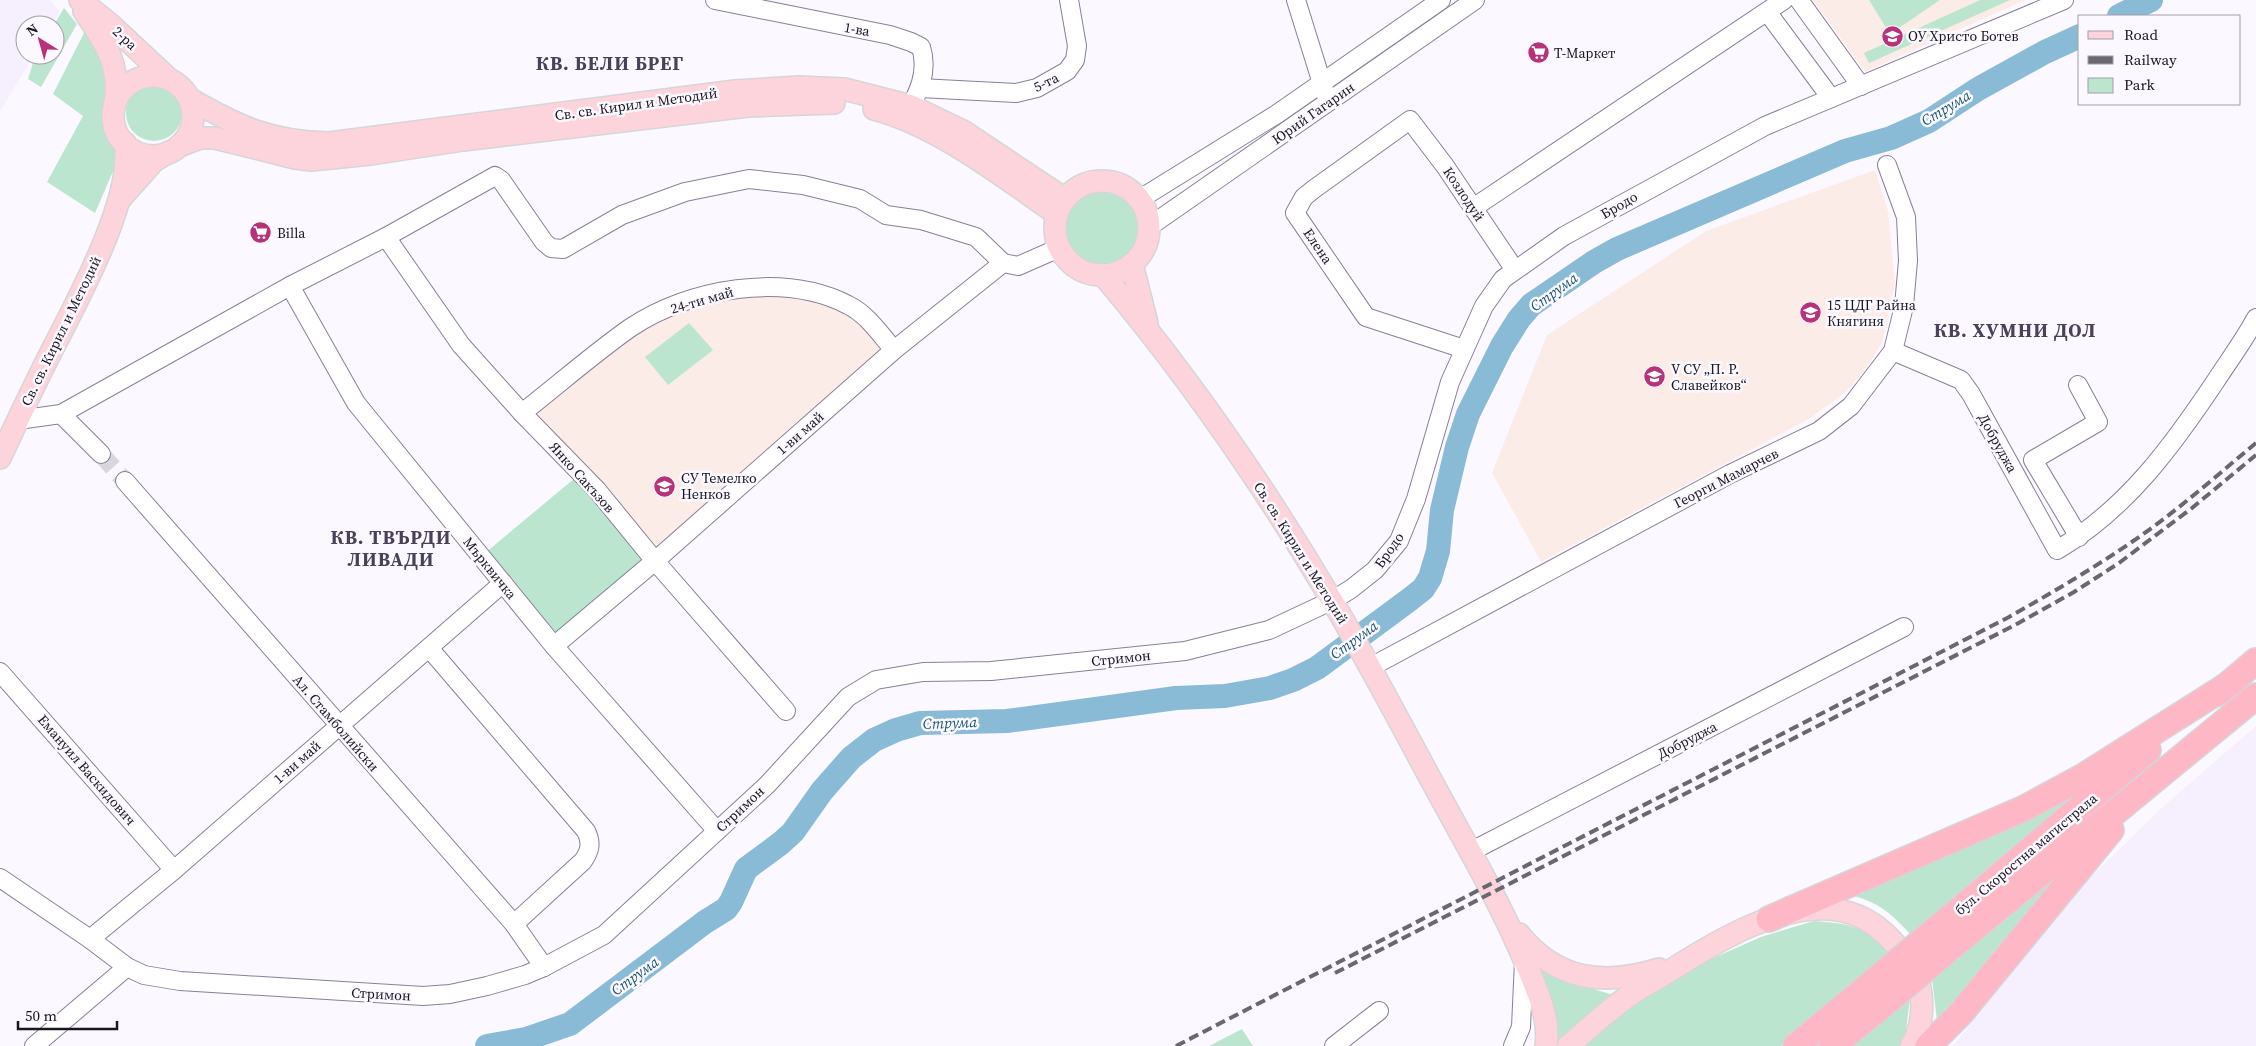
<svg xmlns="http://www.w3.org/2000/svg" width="2256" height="1046" viewBox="0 0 2256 1046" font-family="'Source Serif 4',serif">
	<rect width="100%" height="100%" fill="#fbf9ff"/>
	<!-- built -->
	<g fill="#f5effe">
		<path d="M 0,0 L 50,0 L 60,12 L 52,25 L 25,25 L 25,55 L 34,55 L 0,111 Z"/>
		<path d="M 2256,726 L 2256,1046 L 1953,1046 L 2073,894 L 2166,804 Z"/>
	</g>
	<!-- education -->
	<g fill="#fcece7">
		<path d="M 1813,0 L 2025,0 L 1865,72 Z"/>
		<path d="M 1875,170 L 1888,211 L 1895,284 L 1882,343 L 1864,371 L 1846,392 L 1809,419 L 1541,562 L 1492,473 L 1547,335 L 1706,231 Z"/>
		<path d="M 783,294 L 817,300 L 851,311 L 888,351 L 654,554 L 535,414 L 630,338 L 658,322 L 685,310 L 718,300 L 750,295 Z"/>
	</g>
	<!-- green -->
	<g fill="#bbe5ce">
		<path d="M 1869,0 L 1940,0 L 1890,34 Z"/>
		<path d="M 1980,0 L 2010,0 L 1869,63 L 1864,53 Z"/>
		<path d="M 64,8 L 77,24 L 41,87 L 28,79 L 33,63 L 37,55 L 55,55 L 54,25 Z"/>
		<path d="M 85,31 L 95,39 L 112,87 C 99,118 106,127 120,155 L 95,213 L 47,182 L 83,116 L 53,94 Z"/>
		<circle cx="154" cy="113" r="28"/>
		<circle cx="1102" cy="230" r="38"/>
		<path d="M 689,323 L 713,350 L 668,385 L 645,357 Z"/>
		<path d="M 575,478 L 644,561 L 554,636 L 485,553 Z"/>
		<path d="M 2106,776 L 1912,936 C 1889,910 1874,899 1840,893 L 2013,825 L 2060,803 Z"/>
		<path d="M 2097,839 L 1937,1021 L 1932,978 Z"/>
		<path d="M 1814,921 C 1853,924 1863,926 1890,955 L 1781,1046 L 1583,1046 L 1642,996 L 1702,963 L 1761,937 Z"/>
		<path d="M 1540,964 L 1561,979 L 1613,995 L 1576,1024 L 1555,1046 L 1535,969 Z"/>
		<path d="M 1910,997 L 1905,1040 L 1900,1046 L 1852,1046 Z"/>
		<path d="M 1242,1029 L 1253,1046 L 1209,1046 Z"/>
	</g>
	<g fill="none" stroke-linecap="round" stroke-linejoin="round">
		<!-- river -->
		<g stroke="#89bad6" stroke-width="24">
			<path d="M 2119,16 L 2151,0"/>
			<path d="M 487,1046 L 526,1039 L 570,1024 L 705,922 L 726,909 L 731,902 L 746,869 L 781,843 L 793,832 L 822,791 L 851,758 L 874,740 L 896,730 L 920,723 L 1007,721 L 1176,698 L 1225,696 L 1270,688 L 1293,680 L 1317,668 L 1409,600 L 1423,589 L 1430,578 L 1438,551 L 1442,510 L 1457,447 L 1468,414 L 1502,346 L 1519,319 L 1531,305 L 1594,262 L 1617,249 L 1845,151 L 1891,138 L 1929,121 L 1978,89 L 2045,52 L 2080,36"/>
		</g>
		<!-- minor-tunnel -->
		<path stroke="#d9d7de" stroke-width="18" stroke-dasharray="18 9" stroke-linecap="butt" d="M 101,454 L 125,481"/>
		<defs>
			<g id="minor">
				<path d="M 715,0 L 890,35 L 911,42 L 921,47 C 929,73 918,95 904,117"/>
				<path d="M 1296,0 L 1325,93"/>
				<path d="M 1799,0 L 1861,86"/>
				<path d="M 1768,13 L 1831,98"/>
				<path d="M 920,88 L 1016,93 L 1037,88 L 1067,71 L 1075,60 L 1077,46 L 1069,0"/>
				<path d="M 1140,199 L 1277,114 L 1441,0"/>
				<path d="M 1473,208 L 1784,0"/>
				<path d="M 1150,226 L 1475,0"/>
				<path d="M 386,237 L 461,345 L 522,413 L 597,490 L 655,561 L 786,711"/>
				<path d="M 290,286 L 356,403 L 554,646 L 717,831"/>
				<path d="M 1464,349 L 1366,317 L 1295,213 L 1304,197 L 1314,189 L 1410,120 L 1445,166 L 1515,270"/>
				<path d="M 1893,351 L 1961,380 L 1971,394 L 2057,550 C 2127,509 2173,445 2217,379 C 2230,359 2245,339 2256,318"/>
				<path d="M 2078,385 L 2098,422 L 2033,460 L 2079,537"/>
				<path d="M 522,413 C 558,385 593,354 630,328 C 689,288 784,272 848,305 C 867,314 880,334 894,350"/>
				<path d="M 61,414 L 101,454"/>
				<path d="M 18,420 L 61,414 L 290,286 L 386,237 L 495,176 L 501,180 L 544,242 L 551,248 L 563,249 L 622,215 L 685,192 L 749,179 L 803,185 L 860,199 L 886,215 L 921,220 L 976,237 L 1003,263"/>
				<path d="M 125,481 L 514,924 L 544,967"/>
				<path d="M 554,646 L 655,561 L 894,350 L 1003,263 L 1018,266 L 1059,248"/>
				<path d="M 429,648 L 586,831 C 592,843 590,851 583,861 L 514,924"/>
				<path d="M 1369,668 L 1730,474 L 1819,431 L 1851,406 L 1893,351 L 1904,306 L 1908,261 L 1906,217 L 1887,165"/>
				<path d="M 0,672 L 174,870"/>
				<path d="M 1470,852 L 1904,627"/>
				<path d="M 0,878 L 90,939 L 127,967 L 144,975 L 180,981 L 423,996 L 450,994 L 487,986 L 525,975 L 544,967 L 604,935 L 767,785 L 848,697 L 876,680 L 923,672 L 991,671 L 1185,651 L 1269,630 L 1333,600 L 1351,589 L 1375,570 L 1399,541 L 1416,499 L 1450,382 L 1484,306 L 1503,279 L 1564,236 L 1765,126 L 2064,0"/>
				<path d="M 90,939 L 174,870 L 503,583"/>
				<path d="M 34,1046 L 127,967"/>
				<path d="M 1334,1046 L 1379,1011"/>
				<path d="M 1513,1046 L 1521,1027 L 1524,961"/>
			</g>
			<g id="major">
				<path d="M 80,0 L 110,24 L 169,79"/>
				<path d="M 84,11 C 105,43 121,64 115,104"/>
				<circle cx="153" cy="116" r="40"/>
				<path d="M 190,99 C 239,127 271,142 329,143 L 735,91 L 799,87 L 844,89 L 911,106 L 963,131 L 1065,199"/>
				<path d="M 874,109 C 937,125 1003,177 1057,214"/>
				<path d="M 179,146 L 200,138 L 215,138 L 295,158 L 311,160 L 371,154 L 463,140 L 748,106 L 834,103"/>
				<circle cx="1102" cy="228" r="47"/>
				<path d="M 121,198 L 154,161 L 169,152"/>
				<path d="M 1132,264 L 1147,323"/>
				<path d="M 1103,275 C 1188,376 1264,486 1331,599 C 1374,671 1412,746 1453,820 C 1479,867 1505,914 1526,964 C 1537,990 1550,1018 1546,1046"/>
				<path d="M 0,458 C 15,426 30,394 46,362 C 72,310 135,200 125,143"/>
				<path d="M 1519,934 C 1557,981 1604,986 1659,969"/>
				<path d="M 1568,1046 C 1586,1031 1604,1014 1623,1000 C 1636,990 1651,982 1665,974 C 1713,943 1791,894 1850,913 C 1877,921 1895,942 1910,963 C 1925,985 1926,1023 1911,1046"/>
			</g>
			<g id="highway">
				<path d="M 2218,693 L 2256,661"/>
				<path d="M 1769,919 L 2025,808 L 2084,776 L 2231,683"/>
				<path d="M 1946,921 L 2148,750"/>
				<path d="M 1961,939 L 2256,696"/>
				<path d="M 1796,1046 L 1861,992"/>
				<path d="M 1832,1046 L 1877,1010"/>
				<path d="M 1928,1046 L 1961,1013 L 2111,830"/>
			</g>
		</defs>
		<!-- minor casing -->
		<use href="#minor" stroke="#897e99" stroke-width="20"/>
		<!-- major casing -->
		<use href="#major" stroke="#d6d5d7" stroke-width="24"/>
		<!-- highway casing -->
		<use href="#highway" stroke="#d6d5d7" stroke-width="28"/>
		<!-- minor -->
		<use href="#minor" stroke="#fff" stroke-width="18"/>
		<!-- major -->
		<use href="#major" stroke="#fed4dc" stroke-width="21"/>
		<!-- highway -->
		<use href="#highway" stroke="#feb7c4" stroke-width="25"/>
		<!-- rail -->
		<g stroke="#6b6770" stroke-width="4" stroke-dasharray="10 5" stroke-linecap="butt">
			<path d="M 1335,973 L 2015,625 L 2074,592 L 2119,563 L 2192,508 L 2256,455"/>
			<path d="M 1176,1046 L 2009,617 C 2057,590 2104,562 2149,530 C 2186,503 2221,472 2256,443"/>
		</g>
		<defs>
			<g id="highway-bridge">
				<path d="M 1861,992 L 1946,921"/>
				<path d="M 1877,1010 L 1961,939"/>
			</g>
		</defs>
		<!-- highway-bridge casing -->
		<use href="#highway-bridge" stroke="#d6d5d7" stroke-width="28" stroke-linecap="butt"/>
		<!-- highway-bridge -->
		<use href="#highway-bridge" stroke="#feb7c4" stroke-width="25"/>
	</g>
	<!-- icons -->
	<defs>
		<symbol id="school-disc" viewBox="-11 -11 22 22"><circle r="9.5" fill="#b6337a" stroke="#fbf9ff"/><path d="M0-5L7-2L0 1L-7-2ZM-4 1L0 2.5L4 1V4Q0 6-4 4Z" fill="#fff"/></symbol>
		<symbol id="supermarket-disc" viewBox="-11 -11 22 22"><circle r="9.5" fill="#b6337a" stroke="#fbf9ff"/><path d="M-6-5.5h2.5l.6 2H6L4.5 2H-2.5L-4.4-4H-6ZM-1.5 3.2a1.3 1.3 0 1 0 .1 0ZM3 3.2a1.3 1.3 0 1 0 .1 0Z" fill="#fff"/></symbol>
	</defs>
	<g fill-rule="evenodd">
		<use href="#school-disc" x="1880" y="24" width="25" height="25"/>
		<use href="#supermarket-disc" x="1526" y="40" width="25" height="25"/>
		<use href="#supermarket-disc" x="248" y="220" width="25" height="25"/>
		<use href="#school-disc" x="1798" y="300" width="25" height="25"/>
		<use href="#school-disc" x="1642" y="364" width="25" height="25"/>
		<use href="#school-disc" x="652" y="474" width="25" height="25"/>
	</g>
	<g text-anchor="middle" stroke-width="5" stroke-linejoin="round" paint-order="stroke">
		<!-- street labels -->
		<g font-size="14" fill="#1a1520" stroke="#fbf9ff">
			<text transform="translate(857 29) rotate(10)" y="5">1-ва</text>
			<text transform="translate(125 38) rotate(43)" y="5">2-ра</text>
			<text transform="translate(1046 82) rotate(-26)" y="5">5-та</text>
			<text transform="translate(636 104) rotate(-8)" y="5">Св. св. Кирил и Методий</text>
			<text transform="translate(1313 113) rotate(-35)" y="5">Юрий Гагарин</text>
			<text transform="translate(1464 194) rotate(56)" y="5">Козлодуй</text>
			<text transform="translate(1619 205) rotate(-30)" y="5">Бродо</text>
			<text transform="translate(1318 246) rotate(56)" y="5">Елена</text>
			<text transform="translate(702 300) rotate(-16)" y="5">24-ти май</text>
			<text transform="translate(61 331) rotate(-64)" y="5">Св. св. Кирил и Методий</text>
			<text transform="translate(800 433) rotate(-41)" y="5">1-ви май</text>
			<text transform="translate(1998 443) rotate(61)" y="5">Добруджа</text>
			<text transform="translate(582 477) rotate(48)" y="5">Янко Сакъзов</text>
			<text transform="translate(1726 478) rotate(-27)" y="5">Георги Мамарчев</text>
			<text transform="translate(1389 550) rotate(-55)" y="5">Бродо</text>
			<text transform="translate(1301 553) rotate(58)" y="5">Св. св. Кирил и Методий</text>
			<text transform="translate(490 568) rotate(51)" y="5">Мърквичка</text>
			<text transform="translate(1121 658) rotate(-6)" y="5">Стримон</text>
			<text transform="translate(336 723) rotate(49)" y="5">Ал. Стамболийски</text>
			<text transform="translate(1687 740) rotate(-27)" y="5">Добруджа</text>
			<text transform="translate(297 762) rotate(-41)" y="5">1-ви май</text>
			<text transform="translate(87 770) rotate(49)" y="5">Емануил Васкидович</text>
			<text transform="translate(740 809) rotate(-43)" y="5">Стримон</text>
			<text transform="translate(2026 854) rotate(-40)" y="5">бул. Скоростна магистрала</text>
			<text transform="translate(381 994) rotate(3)" y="5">Стримон</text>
		</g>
		<!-- poi labels -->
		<g font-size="14" fill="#1a1520" stroke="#fbf9ff" text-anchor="start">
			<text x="1908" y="41">ОУ Христо Ботев</text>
			<text x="1554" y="58">Т-Маркет</text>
			<text x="277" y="238">Billa</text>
			<text x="1827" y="310">15 ЦДГ Райна<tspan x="1827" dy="16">Княгиня</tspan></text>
			<text x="1671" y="374">V СУ „П. Р.<tspan x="1671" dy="16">Славейков“</tspan></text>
			<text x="681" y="483">СУ Темелко<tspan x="681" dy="16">Ненков</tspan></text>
		</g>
		<!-- water labels -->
		<g font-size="15" font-style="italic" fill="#195571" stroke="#fbf9ff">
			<text transform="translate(1946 108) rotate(-31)" y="5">Струма</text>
			<text transform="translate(1554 292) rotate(-36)" y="5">Струма</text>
			<text transform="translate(1354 640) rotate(-36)" y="5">Струма</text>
			<text transform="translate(950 723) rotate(-2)" y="5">Струма</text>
			<text transform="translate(635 976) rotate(-36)" y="5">Струма</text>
		</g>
		<!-- district labels -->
		<g font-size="19" font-weight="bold" letter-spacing="1" fill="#4b4059" stroke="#fbf9ff">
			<text x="610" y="70">КВ. БЕЛИ БРЕГ</text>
			<text x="2015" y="337">КВ. ХУМНИ ДОЛ</text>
			<text x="391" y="544">КВ. ТВЪРДИ<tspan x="391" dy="22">ЛИВАДИ</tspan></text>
		</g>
	</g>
	<!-- legend -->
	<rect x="2078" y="15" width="162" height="90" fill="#fbf9ff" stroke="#a19ea6"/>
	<rect x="2088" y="31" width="25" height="8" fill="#fed4dc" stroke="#a19ea6"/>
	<text x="2124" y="40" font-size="15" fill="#1a1520">Road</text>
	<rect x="2088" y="56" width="25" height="8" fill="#6b6770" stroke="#a19ea6"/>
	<text x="2124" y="65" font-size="15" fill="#1a1520">Railway</text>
	<rect x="2088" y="78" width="25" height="15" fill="#bbe5ce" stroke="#a19ea6"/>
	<text x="2124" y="90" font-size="15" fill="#1a1520">Park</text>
	<!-- north arrow -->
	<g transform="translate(40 40) rotate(323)"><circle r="24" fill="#fbf9ff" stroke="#a19ea6"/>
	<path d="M0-4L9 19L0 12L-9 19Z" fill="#b6337a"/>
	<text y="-8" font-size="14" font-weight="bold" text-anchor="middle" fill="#1a1520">N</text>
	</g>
	<!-- scale -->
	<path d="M18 1021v8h99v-8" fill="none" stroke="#1a1520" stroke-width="2.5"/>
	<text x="25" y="1021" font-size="15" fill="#1a1520" stroke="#fbf9ff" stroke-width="4" paint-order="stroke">50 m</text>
</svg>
